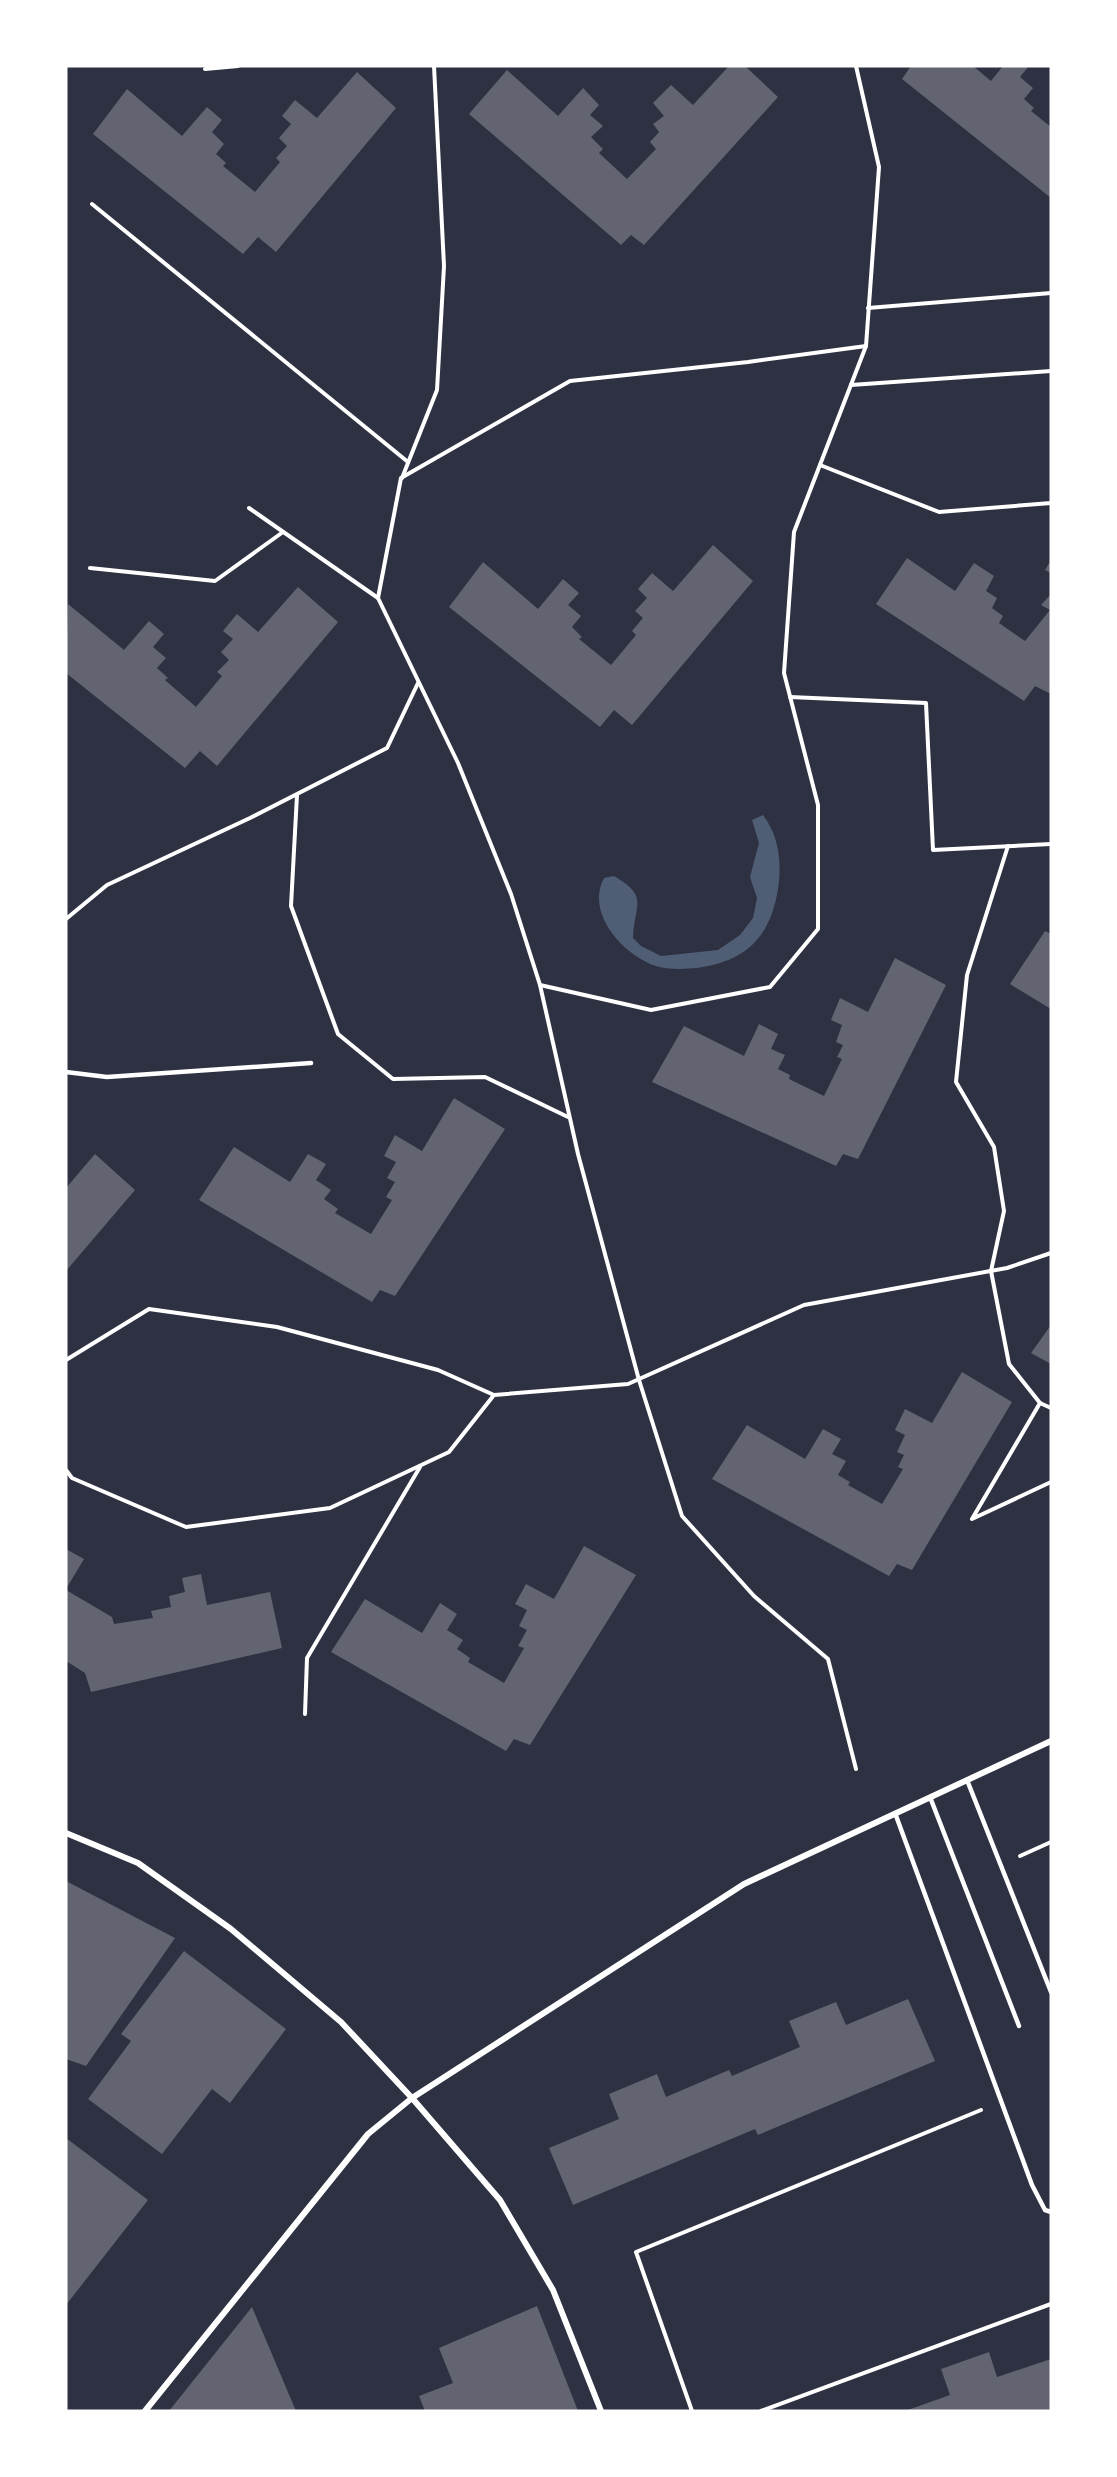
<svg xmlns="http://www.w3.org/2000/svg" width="1117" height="2477" viewBox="0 0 1117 2477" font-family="Ubuntu,sans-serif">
	<rect width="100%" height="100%" fill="#2d3142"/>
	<!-- water -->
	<path fill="#4f5d75" d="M 763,815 C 779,836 782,862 778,889 C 770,938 746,961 697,968 C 685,969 668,970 656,966 C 623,955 585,913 604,878 L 614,876 C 650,897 634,904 633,938 L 641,946 L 661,956 L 718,950 L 740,935 L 753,918 L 757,898 L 750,877 L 759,843 L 752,820 Z"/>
	<!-- building -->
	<g fill="#626471">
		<path d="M 729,66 L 745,66 L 778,97 L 644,245 L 631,235 L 621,245 L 469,114 L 507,70 L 558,116 L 583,88 L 599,105 L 590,115 L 603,126 L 591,137 L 603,149 L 599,153 L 627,179 L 656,149 L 650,142 L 659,132 L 653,124 L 664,116 L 653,103 L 671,85 L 693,105 Z"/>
		<path d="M 911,66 L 973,66 L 991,81 L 1003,66 L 1029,66 L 1020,77 L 1033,88 L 1024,99 L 1034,108 L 1031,111 L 1051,127 L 1051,198 L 902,79 Z"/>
		<path d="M 357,72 L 396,108 L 276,252 L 258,237 L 243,254 L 93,134 L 127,89 L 182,136 L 207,107 L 222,120 L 212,132 L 224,144 L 216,154 L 226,163 L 223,166 L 255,192 L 280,162 L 276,158 L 287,146 L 279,138 L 291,124 L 282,116 L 295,100 L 317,118 Z"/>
		<path d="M 713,545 L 753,581 L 632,725 L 614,710 L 600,727 L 449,607 L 483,562 L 538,609 L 563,579 L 579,593 L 568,605 L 581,616 L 572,627 L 582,637 L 579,639 L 611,665 L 636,635 L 632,631 L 643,618 L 635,611 L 647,598 L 638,589 L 652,573 L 673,591 Z"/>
		<path d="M 907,558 L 955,591 L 974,563 L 994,576 L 986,591 L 997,598 L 992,608 L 1003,616 L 999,623 L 1025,641 L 1050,610 L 1041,605 L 1051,594 L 1051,694 L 1035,686 L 1024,701 L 876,604 Z"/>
		<path d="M 1051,560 L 1051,573 L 1045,570 Z"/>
		<path d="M 298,587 L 338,622 L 217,766 L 200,751 L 185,768 L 66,673 L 68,604 L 124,650 L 149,621 L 164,634 L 153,647 L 166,658 L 157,668 L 168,678 L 165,680 L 196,707 L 222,676 L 217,672 L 229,660 L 221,652 L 233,639 L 223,631 L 237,614 L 258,632 Z"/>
		<path d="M 1045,931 L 1051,934 L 1051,1009 L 1010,984 Z"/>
		<path d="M 895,958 L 946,985 L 858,1159 L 843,1154 L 836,1166 L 652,1082 L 684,1026 L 744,1056 L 759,1024 L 778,1034 L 771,1049 L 785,1055 L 778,1069 L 790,1075 L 789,1079 L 824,1096 L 842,1059 L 837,1057 L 843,1045 L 836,1042 L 842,1025 L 831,1020 L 840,998 L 868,1012 Z"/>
		<path d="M 454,1098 L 505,1129 L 395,1296 L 380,1290 L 372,1302 L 199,1200 L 234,1147 L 290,1182 L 308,1154 L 326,1164 L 316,1180 L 331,1190 L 324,1199 L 338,1209 L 335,1213 L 371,1234 L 392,1200 L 386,1197 L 395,1182 L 387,1178 L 396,1162 L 384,1156 L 395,1135 L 422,1151 Z"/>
		<path d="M 95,1154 L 135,1190 L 66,1271 L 66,1188 Z"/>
		<path d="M 1051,1325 L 1051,1364 L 1031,1353 Z"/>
		<path d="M 962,1372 L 1012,1402 L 912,1570 L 897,1564 L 889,1576 L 712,1479 L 747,1425 L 805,1459 L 823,1429 L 841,1439 L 832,1454 L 846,1461 L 838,1475 L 850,1482 L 848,1485 L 882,1504 L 903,1469 L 898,1467 L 904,1455 L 897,1452 L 905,1435 L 895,1430 L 905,1409 L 932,1423 Z"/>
		<path d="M 584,1546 L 636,1575 L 530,1745 L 514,1739 L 506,1751 L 331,1652 L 365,1599 L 422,1633 L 440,1603 L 457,1614 L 447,1630 L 463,1640 L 457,1649 L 470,1658 L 468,1662 L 504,1683 L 524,1648 L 518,1646 L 527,1630 L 519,1626 L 527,1610 L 515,1604 L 526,1584 L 554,1599 Z"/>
		<path d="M 66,1549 L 84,1559 L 66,1589 Z"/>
		<path d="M 201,1574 L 207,1605 L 270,1592 L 282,1648 L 91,1692 L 85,1673 L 66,1661 L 66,1590 L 112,1617 L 114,1624 L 153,1618 L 151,1611 L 171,1607 L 169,1596 L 185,1592 L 182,1578 Z"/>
		<path d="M 66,1881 L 175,1938 L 86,2066 L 66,2059 Z"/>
		<path d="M 184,1951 L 286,2029 L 230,2103 L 212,2089 L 162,2154 L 88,2099 L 131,2041 L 121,2034 Z"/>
		<path d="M 908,1999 L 935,2061 L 758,2135 L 755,2129 L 573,2205 L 549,2148 L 619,2119 L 609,2094 L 657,2074 L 666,2097 L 729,2070 L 732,2076 L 800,2047 L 789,2021 L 836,2002 L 846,2025 Z"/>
		<path d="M 66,2138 L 148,2200 L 66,2305 Z"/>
		<path d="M 537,2306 L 578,2411 L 425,2411 L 419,2396 L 453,2383 L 439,2348 Z"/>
		<path d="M 252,2307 L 296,2411 L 169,2411 Z"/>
		<path d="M 989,2352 L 997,2377 L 1051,2359 L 1051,2411 L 905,2411 L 950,2395 L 941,2369 Z"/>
	</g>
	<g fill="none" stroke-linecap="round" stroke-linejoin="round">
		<!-- path -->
		<g stroke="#fff" stroke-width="4">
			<path d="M 205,69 L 238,66"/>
			<path d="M 92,204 L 408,462"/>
			<path d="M 868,308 L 1051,293"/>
			<path d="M 851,385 L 1051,371"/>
			<path d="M 820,465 L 939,512 L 1051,503"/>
			<path d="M 402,478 L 437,390 L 444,266 L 434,66"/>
			<path d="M 249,508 L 378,598"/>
			<path d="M 90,568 L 215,581 L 283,532"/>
			<path d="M 790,697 L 926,703 L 933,850 L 1051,844"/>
			<path d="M 297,795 L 291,906 L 338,1034 L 393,1079 L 485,1077 L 568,1117"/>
			<path d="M 1008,846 L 967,975 L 956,1082 L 994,1147 L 1004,1211 L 991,1271 L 1009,1364 L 1040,1403 L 1051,1408"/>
			<path d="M 66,919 L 107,885 L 250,818 L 387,748 L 418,683"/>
			<path d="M 540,985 L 651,1010 L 770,987 L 818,929 L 818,805 L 784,673 L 794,532 L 866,346 L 879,167 L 856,66"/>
			<path d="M 66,1360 L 149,1309 L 277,1327 L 438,1370 L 494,1395"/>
			<path d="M 1040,1403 L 972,1519 L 1051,1482"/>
			<path d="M 66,1470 L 72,1478 L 186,1527 L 330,1508 L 449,1452 L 494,1395 L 628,1384 L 804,1305 L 1007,1268 L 1051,1253"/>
			<path d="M 305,1714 L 307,1658 L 420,1467"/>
			<path d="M 856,1769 L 828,1659 L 754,1596 L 682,1516 L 639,1380 L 578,1154 L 540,985 L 511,894 L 458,763 L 378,598 L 401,478 L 570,381 L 748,362 L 866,346"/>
			<path d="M 1020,1856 L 1051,1842"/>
			<path d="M 692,2411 L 636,2252 L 981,2110"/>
			<path d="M 761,2411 L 1051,2304"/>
		</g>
		<!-- service -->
		<g stroke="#fff" stroke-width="4.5">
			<path d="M 66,1072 L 107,1077 L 311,1063"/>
			<path d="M 967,1780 L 1051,1992"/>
			<path d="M 930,1797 L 1019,2026"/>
			<path d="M 895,1813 L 1032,2185 L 1045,2210 L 1051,2212"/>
		</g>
		<!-- minor -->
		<g stroke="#fff" stroke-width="6">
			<path d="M 66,1833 L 138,1863 L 231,1929 L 341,2022 L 412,2098 L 500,2200 L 553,2290 L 601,2411"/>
			<path d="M 145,2411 L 368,2134 L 412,2098 L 744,1884 L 1051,1741"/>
		</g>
	</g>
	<!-- border -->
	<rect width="1117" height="2477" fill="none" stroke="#ffffff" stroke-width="135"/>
</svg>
